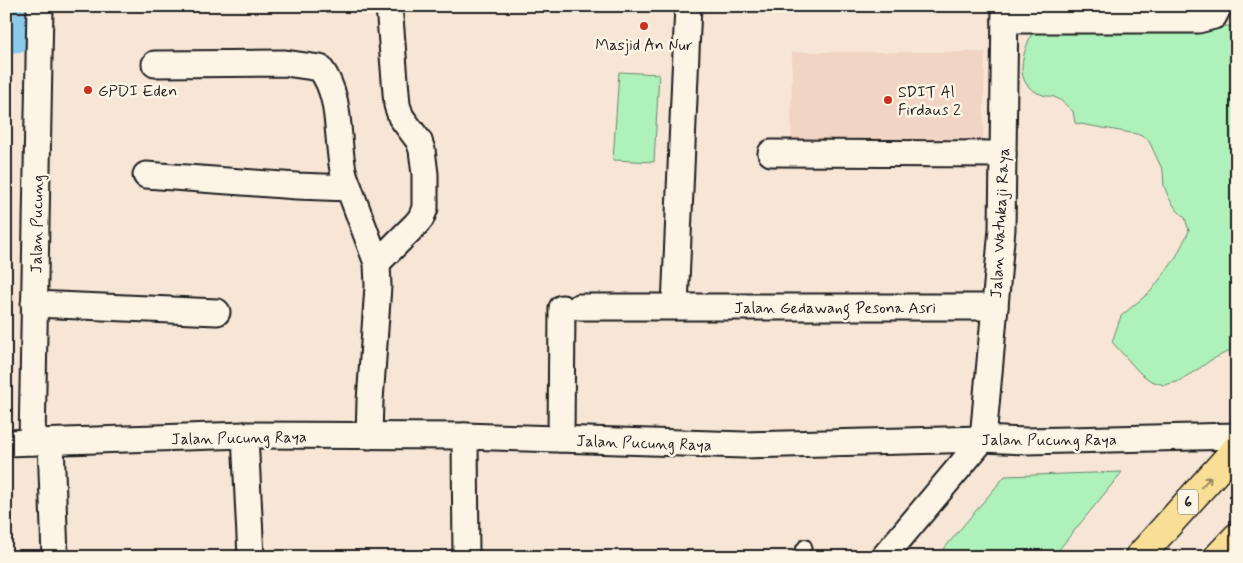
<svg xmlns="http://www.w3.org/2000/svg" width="1243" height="563" viewBox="0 0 1243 563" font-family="Mynerve,sans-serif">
	<rect width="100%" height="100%" fill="#f7e6d6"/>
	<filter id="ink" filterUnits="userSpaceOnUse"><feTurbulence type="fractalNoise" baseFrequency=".02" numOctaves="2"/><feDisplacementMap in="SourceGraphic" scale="10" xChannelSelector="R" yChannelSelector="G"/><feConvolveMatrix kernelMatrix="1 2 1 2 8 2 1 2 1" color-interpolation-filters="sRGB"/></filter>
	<g filter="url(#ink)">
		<!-- built -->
		<path fill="#f1d4c4" d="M 792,52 L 985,52 L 983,149 L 791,147 Z"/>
		<!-- green -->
		<g fill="#aff1ba" stroke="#66866b">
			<path d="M 1237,26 L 1237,347 L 1211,360 L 1200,368 L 1177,382 L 1164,385 L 1151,381 L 1140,373 L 1112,342 L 1121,316 L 1151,291 L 1175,259 L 1189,231 L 1185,218 L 1176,209 L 1169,198 L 1164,186 L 1163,171 L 1148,139 L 1137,134 L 1075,123 L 1073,111 C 1067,107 1061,99 1054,97 C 1051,96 1046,96 1043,95 C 1009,84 1024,51 1034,28 Z"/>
			<path d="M 619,72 L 659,74 L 654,162 L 613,160 Z"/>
			<path d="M 1122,472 L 1053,557 L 937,557 L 1005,476 Z"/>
		</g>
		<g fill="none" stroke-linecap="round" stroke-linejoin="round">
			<!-- stream -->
			<path stroke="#5e8498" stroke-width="9" d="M 21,27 L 34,12"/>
			<!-- river -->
			<path stroke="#8acaeb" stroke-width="49" d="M 6,29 L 21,27"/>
			<defs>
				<path id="service" d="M 798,557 L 805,546"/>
				<g id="minor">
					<path d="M 1005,20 L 1198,20 L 1214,16 L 1219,6"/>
					<path d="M 155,64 L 285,63 L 320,68 C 342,97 336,135 343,170 C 344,176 347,182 349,188"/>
					<path d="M 771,153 L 1003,154"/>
					<path d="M 146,175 L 297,186 L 349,188 L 377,263 L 378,286 L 370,401 L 369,436"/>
					<path d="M 377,263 L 416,224 L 421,218 L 425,208 L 425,174 L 422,150 L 419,141 L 401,117 L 397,105 L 389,6"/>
					<path d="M 34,304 L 217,312"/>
					<path d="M 675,306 L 688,6"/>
					<path d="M 579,307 L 995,307"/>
					<path d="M 245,435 L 251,557"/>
					<path d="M 465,436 L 466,557"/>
					<path d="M 561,439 L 562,308"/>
					<path d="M 983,439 L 1002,229 L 1005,6"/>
					<path d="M 32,442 L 40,6"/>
					<path d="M 51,442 L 55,557"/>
					<path d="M 6,443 L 245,435 L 465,436 L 744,445 L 983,439 L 1026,441 L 1237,436"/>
					<path d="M 884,557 L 983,439"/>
				</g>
				<g id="motorway">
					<path d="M 1139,557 L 1237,448"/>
					<path d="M 1218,557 L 1237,537"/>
				</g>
			</defs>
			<!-- service casing -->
			<use href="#service" stroke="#1c1c1c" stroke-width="16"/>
			<!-- minor casing -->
			<use href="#minor" stroke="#1c1c1c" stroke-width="29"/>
			<!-- motorway casing -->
			<use href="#motorway" stroke="#1c1c1c" stroke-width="31"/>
			<!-- service -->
			<use href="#service" stroke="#fcf5e5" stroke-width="12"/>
			<!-- minor -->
			<use href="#minor" stroke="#fcf5e5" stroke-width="25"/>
			<!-- motorway -->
			<use href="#motorway" stroke="#f9df96" stroke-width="28"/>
		</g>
		<!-- one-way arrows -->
		<defs><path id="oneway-shaft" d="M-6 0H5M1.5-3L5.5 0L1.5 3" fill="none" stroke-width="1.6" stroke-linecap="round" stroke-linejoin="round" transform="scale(1.25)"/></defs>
		<use stroke="#96875f" href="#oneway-shaft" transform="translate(1206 482) rotate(-48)"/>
	</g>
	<!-- markers -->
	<g fill="#c8321e" stroke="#fcf5e5" stroke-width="2">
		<circle cx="644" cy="26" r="5"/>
		<circle cx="88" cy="90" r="5"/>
		<circle cx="888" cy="100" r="5"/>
	</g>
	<g text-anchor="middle" stroke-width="5" stroke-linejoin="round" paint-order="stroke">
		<!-- shield labels -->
		<rect fill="#fcf5e5" stroke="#5f5d58" stroke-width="1" x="1178" y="489.5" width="20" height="25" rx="4"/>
		<g font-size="15" font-weight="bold" fill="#1c1c1c">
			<text x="1188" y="507">6</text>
		</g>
		<!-- poi labels -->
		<g font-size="16" fill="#1c1c1c" stroke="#fcf5e5" text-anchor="start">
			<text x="644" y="50" text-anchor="middle">Masjid An Nur</text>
			<text x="98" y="96">GPDI Eden</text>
			<text x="898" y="97">SDIT Al<tspan x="898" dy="18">Firdaus 2</tspan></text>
		</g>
		<!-- street labels -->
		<g font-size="16" fill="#1c1c1c" stroke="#fcf5e5">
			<text transform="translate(999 223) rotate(-87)" y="6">Jalan Watukaji Raya</text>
			<text transform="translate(36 224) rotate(-89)" y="6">Jalan Pucung</text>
			<text x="835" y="313">Jalan Gedawang Pesona Asri</text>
			<text transform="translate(239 437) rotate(-1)" y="6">Jalan Pucung Raya</text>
			<text x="1049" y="445">Jalan Pucung Raya</text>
			<text transform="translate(644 442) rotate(2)" y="6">Jalan Pucung Raya</text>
		</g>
	</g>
	<!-- margin -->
	<rect width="1243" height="563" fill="none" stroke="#fcf5e5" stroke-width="25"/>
	<rect x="12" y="12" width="1218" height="538" fill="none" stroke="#1c1c1c" stroke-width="2" filter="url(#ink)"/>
</svg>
